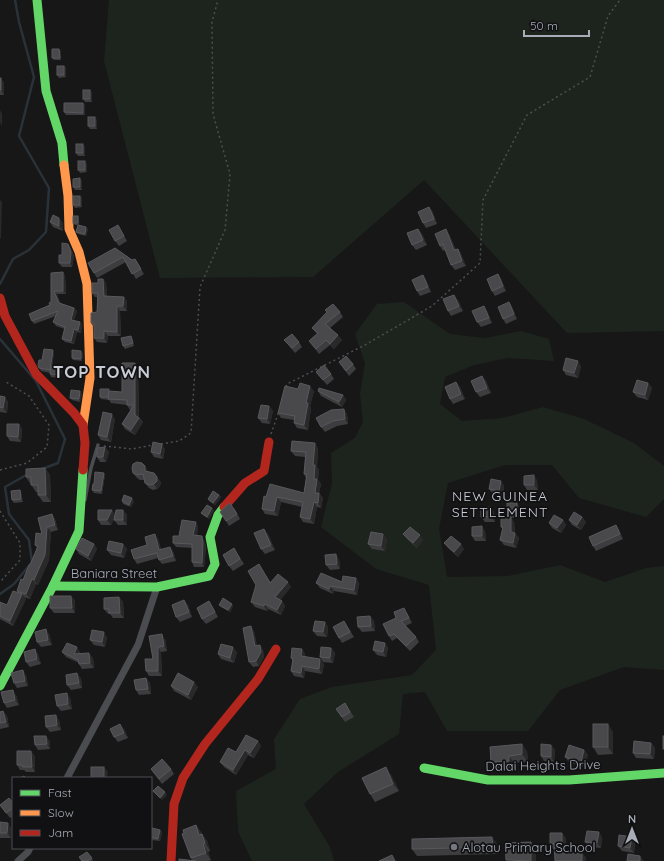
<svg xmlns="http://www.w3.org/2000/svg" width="664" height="861" viewBox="0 0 664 861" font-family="Quicksand,sans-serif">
	<rect width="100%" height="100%" fill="#171717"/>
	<!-- green -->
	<g fill="#1d241e">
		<path d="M 109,0 L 664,0 L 664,331 L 567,333 L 424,180 L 313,277 L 160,278 L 104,61 Z"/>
		<path d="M 404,302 L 450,334 L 485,338 L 521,331 L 549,339 L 554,361 L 508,358 L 474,365 L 445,377 L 440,404 L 462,421 L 502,418 L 543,407 L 584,419 L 634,443 L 664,466 L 664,499 L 646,517 L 579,498 L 552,465 L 505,465 L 448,483 L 439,529 L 447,577 L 508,576 L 560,565 L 605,582 L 646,568 L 664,566 L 664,670 L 624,667 L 560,690 L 528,731 L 447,731 L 425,692 L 403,694 L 399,734 L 338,772 L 304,804 L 330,847 L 334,861 L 252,861 L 238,831 L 236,791 L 276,769 L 274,739 L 300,699 L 332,687 L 412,675 L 436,650 L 429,585 L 376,569 L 321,527 L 332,483 L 331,453 L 355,438 L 363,422 L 360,394 L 365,363 L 355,334 L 377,304 Z"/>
	</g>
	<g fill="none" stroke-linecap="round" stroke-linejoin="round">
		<!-- stream -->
		<g stroke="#2a3239" stroke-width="2.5">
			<path d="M 0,284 L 13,259 L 29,250 L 46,232 L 49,188 L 19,136 L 34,77 L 19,22 L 15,0"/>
			<path d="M 0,339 L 36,381 L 65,439 L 58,463 L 42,469"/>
			<path d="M 0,594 L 14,584 L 32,562 L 29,540 L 9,514 L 5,487 L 28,474"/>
		</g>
		<!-- path -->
		<g stroke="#4d4e52" stroke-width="1.5" stroke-dasharray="2 3" stroke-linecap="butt">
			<path d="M 286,387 L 287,384 L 365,345 L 432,306 L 480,263 L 483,200 L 527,115 L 590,77 L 608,16 L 620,0"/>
			<path d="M 271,434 L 279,411"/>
			<path d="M 161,444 L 179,441 L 191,433 L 200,287 L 225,230 L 230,174 L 213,114 L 212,22 L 218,0"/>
			<path d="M 104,446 L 132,449 L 153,445"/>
			<path d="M 0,470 L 27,463 L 47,447 L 49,425 L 29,396 L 6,382"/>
			<path d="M 0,511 L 20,543 L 20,560 L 0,582"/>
		</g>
		<!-- lane -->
		<path stroke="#4b4c50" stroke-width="3.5" d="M 85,500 L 91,468 L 98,445"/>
		<!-- street -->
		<g stroke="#4b4c50" stroke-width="7">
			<path d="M 67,778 L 138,645 L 157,587"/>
			<path d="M 18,861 L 28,852 L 30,848"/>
		</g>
		<!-- fast -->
		<g stroke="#63d668" stroke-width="9">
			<path d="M 37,0 L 46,91 L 62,143 L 64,165"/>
			<path d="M 53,586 L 157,587 L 209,576 L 215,564 L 210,537 L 218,515 L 224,507"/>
			<path d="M 0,686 L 53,586 L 79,531 L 83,470"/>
			<path d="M 424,768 L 488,780 L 569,780 L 664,773"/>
		</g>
		<!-- slow -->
		<path stroke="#ff974d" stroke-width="9" d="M 64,165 L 68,196 L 69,229 L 79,252 L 87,284 L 90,378 L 83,425"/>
		<!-- jam -->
		<g stroke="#b3261e" stroke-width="9">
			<path d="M 0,298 L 5,316 L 36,374 L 74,413 L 83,425 L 85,443 L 83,470"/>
			<path d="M 224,507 L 245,483 L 264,471 L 269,442"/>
			<path d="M 171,861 L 174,804 L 183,778 L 205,744 L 258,679 L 276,649"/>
		</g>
	</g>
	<!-- wall -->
	<g fill="#3d3d3f">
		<path d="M 59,49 L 61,51 L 61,60 L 54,60 L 52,58 Z"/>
		<path d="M 64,66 L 66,68 L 66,77 L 59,78 L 57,75 Z"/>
		<path d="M 0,78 L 4,83 L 4,95 L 0,95 Z"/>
		<path d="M 90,90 L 92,93 L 92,102 L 85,102 L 83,99 Z"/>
		<path d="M 83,103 L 85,105 L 85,115 L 66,115 L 64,112 Z"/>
		<path d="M 97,120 L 97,129 L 90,129 L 88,126 Z"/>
		<path d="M 85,147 L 85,156 L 78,156 L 76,153 Z"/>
		<path d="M 87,164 L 87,172 L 80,173 L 78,170 Z"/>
		<path d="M 82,181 L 82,190 L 75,190 L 73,187 Z"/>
		<path d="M 80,196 L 82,198 L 82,207 L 75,208 L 73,205 Z"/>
		<path d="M 429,207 L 433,212 L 437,224 L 426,228 L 423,223 Z"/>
		<path d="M 79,218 L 79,225 L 88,229 L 86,236 L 78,234 L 76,232 L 78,225 L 75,225 L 73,223 Z"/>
		<path d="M 50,222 L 63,223 L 63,231 L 53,227 Z"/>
		<path d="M 418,229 L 422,234 L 427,245 L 416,250 L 412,245 Z"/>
		<path d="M 121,230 L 127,241 L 119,246 L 115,241 Z"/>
		<path d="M 449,234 L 456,250 L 458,249 L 461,254 L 466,266 L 455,270 L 451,265 L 445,250 L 443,251 L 440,246 Z"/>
		<path d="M 70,247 L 74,256 L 72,267 L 62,267 L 59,263 L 62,255 Z"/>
		<path d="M 115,248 L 132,260 L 135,259 L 144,274 L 136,279 L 126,262 L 97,278 L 94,273 Z"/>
		<path d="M 63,272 L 65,276 L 66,294 L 57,294 L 60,303 L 74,308 L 77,311 L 74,320 L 80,322 L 82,325 L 81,333 L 77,332 L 74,344 L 65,342 L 62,339 L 65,329 L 56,326 L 53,322 L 56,316 L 34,324 L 32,321 L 50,305 L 51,302 L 51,273 Z"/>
		<path d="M 498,274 L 501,279 L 506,291 L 495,296 L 492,291 Z"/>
		<path d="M 423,275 L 426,280 L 431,292 L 420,296 L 417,291 Z"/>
		<path d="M 103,279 L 106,283 L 107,296 L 127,301 L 127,311 L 120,311 L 121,336 L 108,336 L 107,343 L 97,342 L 94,338 L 94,327 L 91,323 L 97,312 L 97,297 L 95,297 L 92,293 L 98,283 Z"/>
		<path d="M 458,300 L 463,311 L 451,316 L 448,311 Z"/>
		<path d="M 509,302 L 512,307 L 517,319 L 506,324 L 503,319 Z"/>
		<path d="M 487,311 L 492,323 L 481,327 L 477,322 Z"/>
		<path d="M 340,312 L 343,317 L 330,328 L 342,340 L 334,349 L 330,345 L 319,354 L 309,341 L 317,334 L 312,328 Z"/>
		<path d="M 131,336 L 132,338 L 134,346 L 125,349 L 123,346 Z"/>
		<path d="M 284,340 L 299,342 L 302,347 L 295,353 Z"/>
		<path d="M 54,353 L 52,367 L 60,368 L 62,370 L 60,378 L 51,377 L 50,374 L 50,373 L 41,371 L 38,365 L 42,360 Z"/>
		<path d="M 83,353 L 82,361 L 73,360 L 72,358 Z"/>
		<path d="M 339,362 L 353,364 L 356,369 L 349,376 Z"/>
		<path d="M 135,363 L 138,368 L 139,417 L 143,422 L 135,435 L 125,429 L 122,424 L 131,410 L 130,410 L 127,405 L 111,403 L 109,400 L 101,399 L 100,397 L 122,392 Z"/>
		<path d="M 581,366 L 578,378 L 566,375 L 563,370 Z"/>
		<path d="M 316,372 L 331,374 L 334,379 L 327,385 Z"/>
		<path d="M 482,376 L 486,381 L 491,393 L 480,397 L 476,392 Z"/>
		<path d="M 456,382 L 460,387 L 465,399 L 453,404 L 450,399 Z"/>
		<path d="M 648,383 L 652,388 L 648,400 L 637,397 L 633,392 Z"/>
		<path d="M 298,389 L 314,391 L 310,406 L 311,408 L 308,430 L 297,428 L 294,423 L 294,420 L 281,418 L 278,413 Z"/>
		<path d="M 80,391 L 82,394 L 80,402 L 72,400 L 70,398 Z"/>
		<path d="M 318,391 L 343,395 L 346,400 L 342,407 L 321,396 Z"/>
		<path d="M 0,396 L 5,397 L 8,402 L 7,413 L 0,412 Z"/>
		<path d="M 269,406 L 273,411 L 270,424 L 262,423 L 258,418 Z"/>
		<path d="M 344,409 L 347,414 L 348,424 L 337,426 L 325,432 L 321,427 Z"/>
		<path d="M 115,419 L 111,442 L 101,440 L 98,435 Z"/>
		<path d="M 19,424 L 22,429 L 21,442 L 10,441 L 7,436 Z"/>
		<path d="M 105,447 L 109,452 L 106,462 L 100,462 L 97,457 Z"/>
		<path d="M 318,448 L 317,467 L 319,470 L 318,480 L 321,484 L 319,493 L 323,498 L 321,508 L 317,507 L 314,524 L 303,522 L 300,517 L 302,507 L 281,502 L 278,516 L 265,514 L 262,509 L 266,497 L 304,493 L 306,478 L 304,474 L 305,457 L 295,456 L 291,451 Z"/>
		<path d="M 165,449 L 163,459 L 154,457 L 151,452 Z"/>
		<path d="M 45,468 L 50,475 L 51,502 L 43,502 L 38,495 L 38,492 L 36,492 L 26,477 Z"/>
		<path d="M 148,472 L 161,482 L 160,486 L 157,489 L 153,490 L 149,488 L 145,483 L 144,480 L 140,480 L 137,478 L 133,473 Z"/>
		<path d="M 105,475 L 102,494 L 94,493 L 92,490 L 94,484 Z"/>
		<path d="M 537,480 L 538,490 L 527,490 L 524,485 Z"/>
		<path d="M 501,481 L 504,486 L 503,496 L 493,494 L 489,489 Z"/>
		<path d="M 20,490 L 21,492 L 23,502 L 14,503 L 12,500 Z"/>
		<path d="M 219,495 L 221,497 L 215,505 L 209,501 L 208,499 Z"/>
		<path d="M 122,501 L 134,501 L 131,507 L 123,504 Z"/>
		<path d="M 491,507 L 494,512 L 495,522 L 485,522 L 481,517 Z"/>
		<path d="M 212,508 L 214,511 L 209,519 L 203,515 L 201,513 Z"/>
		<path d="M 234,508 L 240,519 L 229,526 L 226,521 Z"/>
		<path d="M 520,508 L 520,517 L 511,518 L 514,522 L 515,533 L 519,538 L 516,548 L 504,545 L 500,540 L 503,529 L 501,527 L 510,517 L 507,513 Z"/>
		<path d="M 123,510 L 127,515 L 127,525 L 118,525 L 114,520 L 115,517 L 111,525 L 101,525 L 98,520 L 115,515 Z"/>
		<path d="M 52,514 L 55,519 L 58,530 L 51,532 L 49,560 L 38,585 L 36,584 L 30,599 L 24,597 L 26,599 L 13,626 L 0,619 L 0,602 L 7,605 L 18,593 L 17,591 L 23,580 L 30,565 L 37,548 L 35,545 L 42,534 Z"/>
		<path d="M 582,517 L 586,522 L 581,530 L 572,525 L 569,520 Z"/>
		<path d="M 563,520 L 566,525 L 561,533 L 552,528 L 549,523 Z"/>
		<path d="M 616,525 L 619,530 L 623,539 L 596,551 L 593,546 Z"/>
		<path d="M 198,526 L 197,535 L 204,540 L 206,547 L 204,567 L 194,567 L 192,562 L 192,548 L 176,547 L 173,543 L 179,536 Z"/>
		<path d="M 485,531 L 486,541 L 475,541 L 472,536 Z"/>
		<path d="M 268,534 L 275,550 L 265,554 L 261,549 Z"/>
		<path d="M 383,534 L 387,539 L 385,551 L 372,549 L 368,544 Z"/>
		<path d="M 403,534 L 423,540 L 417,548 L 407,539 Z"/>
		<path d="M 158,539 L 161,549 L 173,551 L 176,561 L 162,564 L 159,560 L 158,558 L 137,564 L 134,559 L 147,545 Z"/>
		<path d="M 444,543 L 464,549 L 458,557 L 448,548 Z"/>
		<path d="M 94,544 L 97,549 L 91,561 L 79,554 L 76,549 Z"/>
		<path d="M 123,544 L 127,549 L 124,558 L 111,555 L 107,550 Z"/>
		<path d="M 234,548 L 244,564 L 233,571 L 229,566 Z"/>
		<path d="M 339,559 L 340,569 L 330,570 L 326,565 Z"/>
		<path d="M 262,569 L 271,583 L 291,587 L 280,600 L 282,601 L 285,606 L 281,615 L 268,609 L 267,611 L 255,607 L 251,602 Z"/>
		<path d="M 356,578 L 359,583 L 357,595 L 334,591 L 333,594 L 320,588 L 316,583 L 342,582 Z"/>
		<path d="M 71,596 L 75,601 L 75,613 L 54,613 L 50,608 Z"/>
		<path d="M 119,597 L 123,602 L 124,618 L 113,618 L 110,614 L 108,614 L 104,609 Z"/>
		<path d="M 184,600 L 188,605 L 192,617 L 180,622 L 176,617 Z"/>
		<path d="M 219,605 L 233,606 L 230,612 L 221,607 Z"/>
		<path d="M 212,606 L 218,617 L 206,624 L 202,619 Z"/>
		<path d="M 407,613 L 412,623 L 405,626 L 416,637 L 419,642 L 410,651 L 397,638 L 392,641 L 389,636 Z"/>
		<path d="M 370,616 L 374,621 L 375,631 L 362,632 L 358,627 Z"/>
		<path d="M 344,621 L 354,637 L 342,643 L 339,638 Z"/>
		<path d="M 325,622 L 328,627 L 327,637 L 317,636 L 313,631 Z"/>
		<path d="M 254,631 L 257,646 L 260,645 L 263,650 L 264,657 L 259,666 L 253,667 L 249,662 Z"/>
		<path d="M 49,634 L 52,645 L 41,647 L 37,642 Z"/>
		<path d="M 149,636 L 165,639 L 167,651 L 161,652 L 162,676 L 149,676 L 146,671 L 153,659 Z"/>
		<path d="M 107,637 L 105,647 L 94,645 L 90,640 Z"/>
		<path d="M 385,643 L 388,648 L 386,657 L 377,655 L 373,650 Z"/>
		<path d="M 331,648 L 335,653 L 333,663 L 323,662 L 320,657 Z"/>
		<path d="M 35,649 L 38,654 L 41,664 L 30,667 L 26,662 Z"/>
		<path d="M 302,649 L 305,654 L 305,657 L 324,664 L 322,674 L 305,671 L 304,678 L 294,676 L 291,671 L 293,661 L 291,658 Z"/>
		<path d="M 62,652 L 80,652 L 80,654 L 93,658 L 94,668 L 82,669 L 79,664 L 79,663 L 66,657 Z"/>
		<path d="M 237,652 L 234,663 L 221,659 L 218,654 Z"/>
		<path d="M 26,675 L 28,686 L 17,688 L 14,683 Z"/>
		<path d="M 81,678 L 82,688 L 71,690 L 67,685 Z"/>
		<path d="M 146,678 L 150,683 L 151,694 L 139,695 L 136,690 Z"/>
		<path d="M 171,686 L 198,687 L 191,700 L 174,691 Z"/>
		<path d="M 16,695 L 19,705 L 7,708 L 4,703 Z"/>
		<path d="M 70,698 L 72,709 L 61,711 L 57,706 Z"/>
		<path d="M 345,703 L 354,717 L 345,722 L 336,709 Z"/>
		<path d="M 3,711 L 7,716 L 9,727 L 0,729 L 0,712 Z"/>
		<path d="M 59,720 L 61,730 L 50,732 L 46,727 Z"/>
		<path d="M 124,729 L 128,738 L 118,742 L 114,737 Z"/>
		<path d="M 613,732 L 613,754 L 598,755 L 593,747 Z"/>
		<path d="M 50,741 L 50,749 L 38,750 L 35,745 Z"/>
		<path d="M 258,741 L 261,746 L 254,758 L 248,755 L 236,775 L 224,767 L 220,762 L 236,752 Z"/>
		<path d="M 651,743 L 655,748 L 654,759 L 636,758 L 633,753 Z"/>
		<path d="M 551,745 L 555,750 L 554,762 L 544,761 L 541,756 Z"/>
		<path d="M 490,747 L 527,751 L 528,762 L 514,763 L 514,768 L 497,770 L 491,762 Z"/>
		<path d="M 584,750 L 588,755 L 584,767 L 569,762 L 565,757 Z"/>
		<path d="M 35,756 L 35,772 L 26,772 L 24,770 L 20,770 L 17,765 Z"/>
		<path d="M 151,769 L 171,769 L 174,774 L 162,784 Z"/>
		<path d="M 391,775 L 399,791 L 375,802 L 370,794 Z"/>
		<path d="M 13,803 L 13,816 L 10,818 L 0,805 Z"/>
		<path d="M 0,822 L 11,828 L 11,838 L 0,838 Z"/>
		<path d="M 196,825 L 207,841 L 210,851 L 208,852 L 211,860 L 209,861 L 179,861 L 192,860 L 191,858 L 184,833 Z"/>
		<path d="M 160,830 L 162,832 L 160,841 L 152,840 L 151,838 L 151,835 Z"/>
		<path d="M 602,837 L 601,848 L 589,847 L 585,842 Z"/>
		<path d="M 632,837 L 635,842 L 634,853 L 622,851 L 618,846 Z"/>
		<path d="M 566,838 L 566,853 L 582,853 L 586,858 L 586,861 L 555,861 L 555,849 L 553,849 L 550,844 Z"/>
		<path d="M 498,845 L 498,854 L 417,856 L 412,849 Z"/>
		<path d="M 87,852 L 93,860 L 92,861 L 82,861 Z"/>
	</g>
	<!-- shaded-wall -->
	<g fill="#29292a">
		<path d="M 59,49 L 61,51 L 61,60 L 60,58 Z"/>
		<path d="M 64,66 L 66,68 L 66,77 L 64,75 Z"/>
		<path d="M 1,78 L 4,83 L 4,95 L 1,90 Z"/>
		<path d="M 90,90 L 92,93 L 92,102 L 90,99 Z"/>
		<path d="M 83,103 L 85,105 L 85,115 L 83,113 Z"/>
		<path d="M 0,110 L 2,114 L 2,126 L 0,122 Z"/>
		<path d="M 95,117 L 97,120 L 97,129 L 95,126 Z"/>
		<path d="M 83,144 L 85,147 L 85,156 L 83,153 Z"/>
		<path d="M 85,161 L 87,164 L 87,172 L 85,170 Z"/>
		<path d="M 80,178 L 82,181 L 82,190 L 80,187 Z"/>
		<path d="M 80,196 L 82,198 L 82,207 L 80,205 Z"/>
		<path d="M 0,200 L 2,202 L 1,239 L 0,238 Z"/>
		<path d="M 429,207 L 433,212 L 437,224 L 434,219 Z"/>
		<path d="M 78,216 L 79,218 L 79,225 L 78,223 Z"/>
		<path d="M 59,218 L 63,223 L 63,231 L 59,226 Z"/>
		<path d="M 86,227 L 88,229 L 86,236 L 85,234 Z"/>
		<path d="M 418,229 L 422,234 L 427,245 L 423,240 Z"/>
		<path d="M 446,229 L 449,234 L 458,255 L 454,250 Z"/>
		<path d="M 68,244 L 70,247 L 74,256 L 72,267 L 70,263 Z"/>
		<path d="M 458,249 L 461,254 L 466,266 L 462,261 Z"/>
		<path d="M 63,272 L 65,276 L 66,294 L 63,291 Z"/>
		<path d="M 498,274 L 501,279 L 506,291 L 503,286 Z"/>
		<path d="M 423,275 L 426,280 L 431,292 L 428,287 Z"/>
		<path d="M 103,279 L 106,283 L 107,301 L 104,296 Z"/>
		<path d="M 54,291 L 57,294 L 62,306 L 59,303 Z"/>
		<path d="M 454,295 L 458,300 L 463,311 L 459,306 Z"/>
		<path d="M 124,297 L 127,301 L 127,311 L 123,306 Z"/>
		<path d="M 509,302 L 512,307 L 517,319 L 514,314 Z"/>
		<path d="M 117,306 L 120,311 L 121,336 L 117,332 Z"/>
		<path d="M 484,306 L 487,311 L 492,323 L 489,318 Z"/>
		<path d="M 74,308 L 77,311 L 73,323 L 71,320 Z"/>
		<path d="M 80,322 L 82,325 L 81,333 L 78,330 Z"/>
		<path d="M 74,329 L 77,332 L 74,344 L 71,341 Z"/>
		<path d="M 104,331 L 108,336 L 107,343 L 104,338 Z"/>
		<path d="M 338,335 L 342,340 L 334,349 L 330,344 Z"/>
		<path d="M 53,350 L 54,353 L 51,373 L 50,370 Z"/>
		<path d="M 81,351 L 83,353 L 82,361 L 81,359 Z"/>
		<path d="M 578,361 L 581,366 L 578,378 L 574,373 Z"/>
		<path d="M 135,363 L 138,368 L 139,419 L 139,418 L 143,422 L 135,435 L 131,430 L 135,415 Z"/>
		<path d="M 60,368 L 62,370 L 60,378 L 59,375 Z"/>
		<path d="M 482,376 L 486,381 L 491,393 L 487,388 Z"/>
		<path d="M 456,382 L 460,387 L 465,399 L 461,394 Z"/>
		<path d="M 648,383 L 652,388 L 648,400 L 645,395 Z"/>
		<path d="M 310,386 L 314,391 L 310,406 L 311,408 L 308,430 L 304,425 L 306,403 Z"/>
		<path d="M 80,391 L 82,394 L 80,402 L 79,399 Z"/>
		<path d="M 343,395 L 346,400 L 342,407 L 339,402 Z"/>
		<path d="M 5,397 L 8,402 L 7,413 L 3,408 Z"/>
		<path d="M 269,406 L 273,411 L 270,424 L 267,419 Z"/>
		<path d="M 344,409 L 347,414 L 348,424 L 345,419 Z"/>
		<path d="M 112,414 L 115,419 L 111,442 L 107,437 Z"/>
		<path d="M 19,424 L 22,429 L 21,442 L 18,437 Z"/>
		<path d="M 315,443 L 318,448 L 317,467 L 319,470 L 318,480 L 321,484 L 319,493 L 323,498 L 321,508 L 318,503 L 315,493 L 313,465 Z"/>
		<path d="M 162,444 L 165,449 L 163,459 L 160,454 Z"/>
		<path d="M 105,447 L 109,452 L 106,462 L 103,457 Z"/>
		<path d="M 145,466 L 148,471 L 148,476 L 145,471 Z"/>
		<path d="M 45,468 L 50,475 L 51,502 L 46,495 Z"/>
		<path d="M 104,473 L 105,475 L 102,494 L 101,491 Z"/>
		<path d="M 534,475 L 537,480 L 538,490 L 534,485 Z"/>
		<path d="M 157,477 L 161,482 L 160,486 L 157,489 L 154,484 Z"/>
		<path d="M 501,481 L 504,486 L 503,496 L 499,491 Z"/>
		<path d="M 20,490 L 21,492 L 23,502 L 21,499 Z"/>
		<path d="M 219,495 L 221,497 L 215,505 L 213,503 Z"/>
		<path d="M 277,497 L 281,502 L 278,516 L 274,511 Z"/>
		<path d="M 132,498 L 134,501 L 131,507 L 129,505 Z"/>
		<path d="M 314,502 L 317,507 L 314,524 L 310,519 Z"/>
		<path d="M 517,503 L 520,508 L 520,517 L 517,512 Z"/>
		<path d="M 491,507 L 494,512 L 495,522 L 491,517 Z"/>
		<path d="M 212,508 L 214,511 L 209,519 L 207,517 Z"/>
		<path d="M 112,510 L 116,515 L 111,525 L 107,520 Z"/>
		<path d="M 123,510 L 127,515 L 127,525 L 123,520 Z"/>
		<path d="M 52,514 L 55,519 L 58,530 L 55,525 Z"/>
		<path d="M 511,517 L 514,522 L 515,535 L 515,533 L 519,538 L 516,548 L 513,543 L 511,532 Z"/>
		<path d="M 582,517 L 586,522 L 581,530 L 577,525 Z"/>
		<path d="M 563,520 L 566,525 L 561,533 L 557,528 Z"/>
		<path d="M 196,522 L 198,526 L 196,539 L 193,535 Z"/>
		<path d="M 616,525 L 619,530 L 623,539 L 620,534 Z"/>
		<path d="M 482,526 L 485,531 L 486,541 L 482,536 Z"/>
		<path d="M 47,527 L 51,532 L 49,560 L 38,585 L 34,580 Z"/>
		<path d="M 264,529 L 268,534 L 275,550 L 271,545 Z"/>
		<path d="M 155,534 L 158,539 L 162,554 L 159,550 Z"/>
		<path d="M 383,534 L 387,539 L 385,551 L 381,546 Z"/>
		<path d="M 420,535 L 423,540 L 417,548 L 413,543 Z"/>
		<path d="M 202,536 L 204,540 L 206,547 L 204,567 L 202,563 Z"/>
		<path d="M 94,544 L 97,549 L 91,561 L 88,556 Z"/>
		<path d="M 123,544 L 127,549 L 124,558 L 121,553 Z"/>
		<path d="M 461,544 L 464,549 L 458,557 L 454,552 Z"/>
		<path d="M 170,547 L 173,551 L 176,561 L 173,556 Z"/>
		<path d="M 336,554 L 339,559 L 340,569 L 337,564 Z"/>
		<path d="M 356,578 L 359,583 L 357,595 L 354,590 Z"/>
		<path d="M 32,579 L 36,584 L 30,599 L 26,594 Z"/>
		<path d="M 288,582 L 291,587 L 279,602 L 275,597 Z"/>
		<path d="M 330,586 L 334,591 L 333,594 L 329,589 Z"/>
		<path d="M 22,594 L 26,599 L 13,626 L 10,621 Z"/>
		<path d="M 71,596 L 75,601 L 75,613 L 72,608 Z"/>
		<path d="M 119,597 L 123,602 L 124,618 L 120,613 Z"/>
		<path d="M 184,600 L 188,605 L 192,617 L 189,612 Z"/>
		<path d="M 282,601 L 285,606 L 281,615 L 277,610 Z"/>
		<path d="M 232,604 L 233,606 L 230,612 L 228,610 Z"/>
		<path d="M 265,604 L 268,609 L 267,611 L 264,606 Z"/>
		<path d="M 370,616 L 374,621 L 375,631 L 371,626 Z"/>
		<path d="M 325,622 L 328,627 L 327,637 L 323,632 Z"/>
		<path d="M 251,626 L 254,631 L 258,651 L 255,646 Z"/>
		<path d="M 46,629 L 49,634 L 52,645 L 48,640 Z"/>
		<path d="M 104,632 L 107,637 L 105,647 L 102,642 Z"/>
		<path d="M 162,634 L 165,639 L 167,651 L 164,646 Z"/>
		<path d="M 385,643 L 388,648 L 386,657 L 383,652 Z"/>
		<path d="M 260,645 L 263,650 L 264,657 L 259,666 L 256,661 Z"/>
		<path d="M 77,647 L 80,652 L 77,659 L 74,654 Z"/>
		<path d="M 158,647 L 161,652 L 162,676 L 158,671 Z"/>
		<path d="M 233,647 L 237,652 L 234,663 L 230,658 Z"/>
		<path d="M 331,648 L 335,653 L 333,663 L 330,658 Z"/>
		<path d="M 35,649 L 38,654 L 41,664 L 37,659 Z"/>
		<path d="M 302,649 L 305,654 L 305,661 L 301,656 Z"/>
		<path d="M 89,653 L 93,658 L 94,668 L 90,663 Z"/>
		<path d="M 320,659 L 324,664 L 322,674 L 319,669 Z"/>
		<path d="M 302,666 L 305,671 L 304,678 L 301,673 Z"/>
		<path d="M 23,670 L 26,675 L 28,686 L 25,681 Z"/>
		<path d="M 77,673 L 81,678 L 82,688 L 79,683 Z"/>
		<path d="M 146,678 L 150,683 L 151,694 L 148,689 Z"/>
		<path d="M 194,682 L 198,687 L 191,700 L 188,695 Z"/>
		<path d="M 13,690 L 16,695 L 19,705 L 15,700 Z"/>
		<path d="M 67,693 L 70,698 L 72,709 L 68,704 Z"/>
		<path d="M 3,711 L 7,716 L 9,727 L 6,722 Z"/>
		<path d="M 56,715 L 59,720 L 61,730 L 57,725 Z"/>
		<path d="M 120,724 L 124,729 L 128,738 L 124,733 Z"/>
		<path d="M 608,724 L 613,732 L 613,754 L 608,747 Z"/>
		<path d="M 46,736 L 50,741 L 50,749 L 47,744 Z"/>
		<path d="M 258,741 L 261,746 L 254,758 L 250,753 Z"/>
		<path d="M 651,743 L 655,748 L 654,759 L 650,754 Z"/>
		<path d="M 522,744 L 527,751 L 528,762 L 522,754 Z"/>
		<path d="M 551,745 L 555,750 L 554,762 L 551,757 Z"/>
		<path d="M 245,750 L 248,755 L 236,775 L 233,770 Z"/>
		<path d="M 584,750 L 588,755 L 584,767 L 581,762 Z"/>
		<path d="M 31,751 L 35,756 L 35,772 L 32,767 Z"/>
		<path d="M 509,756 L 514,763 L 514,768 L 509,761 Z"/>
		<path d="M 104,767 L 108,772 L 107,778 L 104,778 Z"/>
		<path d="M 386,767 L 391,775 L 399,791 L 393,784 Z"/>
		<path d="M 165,792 L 167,795 L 162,800 L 160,798 Z"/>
		<path d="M 8,823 L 11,828 L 11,838 L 7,833 Z"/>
		<path d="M 196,825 L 201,833 L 204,842 L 199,835 Z"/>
		<path d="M 160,830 L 162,832 L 160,841 L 158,839 Z"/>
		<path d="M 599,832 L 602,837 L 601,848 L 597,843 Z"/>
		<path d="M 562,833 L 566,838 L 565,858 L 562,853 Z"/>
		<path d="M 202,834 L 207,841 L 210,851 L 205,843 Z"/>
		<path d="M 492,837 L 498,845 L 498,854 L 493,847 Z"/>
		<path d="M 632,837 L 635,842 L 634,853 L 630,848 Z"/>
		<path d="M 531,842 L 536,850 L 536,861 L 531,861 Z"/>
		<path d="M 203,844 L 208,852 L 211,860 L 206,853 Z"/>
		<path d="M 582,853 L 586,858 L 586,861 L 582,861 Z"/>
		<path d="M 640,856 L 644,861 L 640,861 Z"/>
	</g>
	<!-- building -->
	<g fill="#49494c" stroke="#58595d">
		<path d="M 52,49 L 59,49 L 60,58 L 52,58 Z"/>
		<rect x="57" y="66" width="7" height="9"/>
		<rect x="0" y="78" width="1" height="12"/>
		<rect x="83" y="90" width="7" height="9"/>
		<path d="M 64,103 L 83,103 L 83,113 L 64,112 Z"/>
		<rect x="88" y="117" width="7" height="9"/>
		<rect x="76" y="144" width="7" height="9"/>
		<rect x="78" y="161" width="7" height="9"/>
		<path d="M 80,178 L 80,187 L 73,187 L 73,179 Z"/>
		<rect x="73" y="196" width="7" height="9"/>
		<path d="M 429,207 L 434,219 L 423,223 L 418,212 Z"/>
		<path d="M 53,215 L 59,218 L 59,226 L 50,222 Z"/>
		<rect x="73" y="216" width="5" height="7"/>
		<path d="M 78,225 L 86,227 L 85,234 L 76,232 Z"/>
		<path d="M 118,225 L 124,236 L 115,241 L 109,230 Z"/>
		<path d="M 418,229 L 423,240 L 412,245 L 407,233 Z"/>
		<path d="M 446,229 L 454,250 L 458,249 L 462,261 L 451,265 L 443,244 L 440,246 L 435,234 Z"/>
		<path d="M 62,243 L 68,244 L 71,252 L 70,263 L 59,263 L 59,255 L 62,255 Z"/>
		<path d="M 115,248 L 132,260 L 135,259 L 141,269 L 132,274 L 123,257 L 94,273 L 88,263 Z"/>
		<path d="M 63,272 L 63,291 L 54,291 L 59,303 L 74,308 L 71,320 L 80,322 L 78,330 L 74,329 L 71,341 L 62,339 L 65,327 L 53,322 L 58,311 L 32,321 L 29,314 L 50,305 L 49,303 L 51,302 L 51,273 Z"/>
		<path d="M 498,274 L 503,286 L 492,291 L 487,279 Z"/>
		<path d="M 423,275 L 428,287 L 417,291 L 412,280 Z"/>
		<path d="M 98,279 L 103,279 L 104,296 L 124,297 L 123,306 L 117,306 L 117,332 L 104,331 L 104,338 L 94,338 L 94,323 L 91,323 L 91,313 L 97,312 L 98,293 L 92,293 L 92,283 L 98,283 Z"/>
		<path d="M 454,295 L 459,306 L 448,311 L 443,299 Z"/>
		<path d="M 509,302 L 514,314 L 503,319 L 498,307 Z"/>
		<path d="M 333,304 L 340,312 L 325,324 L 338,335 L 330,344 L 326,340 L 316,349 L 309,341 L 318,333 L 312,328 L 327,312 L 325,310 Z"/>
		<path d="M 484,306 L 489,318 L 477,322 L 472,311 Z"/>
		<path d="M 292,334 L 299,342 L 292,348 L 284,340 Z"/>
		<path d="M 131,336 L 133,343 L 123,346 L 121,338 Z"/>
		<path d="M 44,349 L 53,350 L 50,370 L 39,368 L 38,365 L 39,360 L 42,360 Z"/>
		<path d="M 72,350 L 81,351 L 81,359 L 72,358 Z"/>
		<path d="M 346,356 L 353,364 L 346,371 L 339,362 Z"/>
		<path d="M 566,358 L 578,361 L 574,373 L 563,370 Z"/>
		<path d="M 122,363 L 135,363 L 135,415 L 139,418 L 131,430 L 122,424 L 134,405 L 127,405 L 127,400 L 108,399 L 109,391 L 122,392 Z"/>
		<path d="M 324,365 L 331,374 L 323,380 L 316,372 Z"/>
		<path d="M 51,366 L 60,368 L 59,375 L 50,374 Z"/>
		<path d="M 482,376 L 487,388 L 476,392 L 471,381 Z"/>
		<path d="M 637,380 L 648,383 L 645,395 L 633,392 Z"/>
		<path d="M 456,382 L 461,394 L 450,399 L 445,387 Z"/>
		<path d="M 300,383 L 310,386 L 306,403 L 308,403 L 304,425 L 294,423 L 295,416 L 278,413 L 285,386 L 298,389 Z"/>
		<path d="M 319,388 L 343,395 L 339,402 L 318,391 Z"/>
		<path d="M 100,389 L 109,389 L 108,397 L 100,397 Z"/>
		<path d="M 71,390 L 80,391 L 79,399 L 70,398 Z"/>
		<path d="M 0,396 L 5,397 L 3,408 L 0,407 Z"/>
		<path d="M 261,405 L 269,406 L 267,419 L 258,418 Z"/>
		<path d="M 344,409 L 345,419 L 333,421 L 321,427 L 316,418 L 331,410 Z"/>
		<path d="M 103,412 L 112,414 L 107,437 L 98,435 Z"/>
		<path d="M 7,424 L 19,424 L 18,437 L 7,436 Z"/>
		<path d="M 292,441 L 315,443 L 313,465 L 315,465 L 314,479 L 317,479 L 315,493 L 319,493 L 318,503 L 314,502 L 310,519 L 300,517 L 303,502 L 277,497 L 274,511 L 262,509 L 264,496 L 266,497 L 270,484 L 304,493 L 307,474 L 304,474 L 306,452 L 291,451 Z"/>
		<path d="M 153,442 L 162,444 L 160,454 L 151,452 Z"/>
		<path d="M 105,447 L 103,457 L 97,457 L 97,448 Z"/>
		<path d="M 137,462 L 142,463 L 145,466 L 145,471 L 154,473 L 157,477 L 157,481 L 154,484 L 149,485 L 145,483 L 143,474 L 137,475 L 133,473 L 132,468 L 133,464 Z"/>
		<path d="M 45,468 L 46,495 L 38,495 L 38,485 L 31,485 L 31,477 L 26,477 L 26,469 Z"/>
		<path d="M 95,472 L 104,473 L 101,491 L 92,490 L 93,484 L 94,484 Z"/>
		<path d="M 534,475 L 534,485 L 524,485 L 524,476 Z"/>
		<path d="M 491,479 L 501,481 L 499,491 L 489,489 Z"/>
		<path d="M 20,490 L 21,499 L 12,500 L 11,491 Z"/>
		<path d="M 213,491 L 219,495 L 213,503 L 208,499 Z"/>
		<path d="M 124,495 L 132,498 L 129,505 L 122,501 Z"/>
		<path d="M 230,503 L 237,514 L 226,521 L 220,512 L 226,506 Z"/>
		<path d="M 507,503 L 517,503 L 517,512 L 507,513 Z"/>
		<path d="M 207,505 L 212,508 L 207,517 L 201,513 Z"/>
		<path d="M 491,507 L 491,517 L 481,517 L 481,508 Z"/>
		<path d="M 98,510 L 112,510 L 107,520 L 98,520 Z"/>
		<path d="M 116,510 L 123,510 L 123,520 L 114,520 Z"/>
		<path d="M 574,512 L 582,517 L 577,525 L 569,520 Z"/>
		<path d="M 52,514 L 55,525 L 47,527 L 45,555 L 34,580 L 32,579 L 26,594 L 17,591 L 21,579 L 23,580 L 29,565 L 30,565 L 38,546 L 35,545 L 36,533 L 42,534 L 38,518 Z"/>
		<path d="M 554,515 L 563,520 L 557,528 L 549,523 Z"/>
		<path d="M 501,517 L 511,517 L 511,532 L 515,533 L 513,543 L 500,540 L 503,527 L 501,527 Z"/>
		<path d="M 182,520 L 196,522 L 193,535 L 202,536 L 203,543 L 202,563 L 192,562 L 192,544 L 173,543 L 173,536 L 179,536 Z"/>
		<path d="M 616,525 L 620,534 L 593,546 L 589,537 Z"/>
		<path d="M 482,526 L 482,536 L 472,536 L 472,527 Z"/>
		<path d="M 410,527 L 420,535 L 413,543 L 403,534 Z"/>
		<path d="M 264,529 L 271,545 L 261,549 L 254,533 Z"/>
		<path d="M 371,532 L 383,534 L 381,546 L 368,544 Z"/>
		<path d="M 155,534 L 159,550 L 170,547 L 173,556 L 159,560 L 157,553 L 134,559 L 131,550 L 147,545 L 145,537 Z"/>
		<path d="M 451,536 L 461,544 L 454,552 L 444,543 Z"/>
		<path d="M 82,538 L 94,544 L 88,556 L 76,549 Z"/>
		<path d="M 109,541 L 123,544 L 121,553 L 107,550 Z"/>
		<path d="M 234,548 L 240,559 L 229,566 L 223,555 Z"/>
		<path d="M 336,554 L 337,564 L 326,565 L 325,555 Z"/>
		<path d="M 259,564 L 270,583 L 278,574 L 288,582 L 275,597 L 282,601 L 277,610 L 265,604 L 264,606 L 251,602 L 256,585 L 248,571 Z"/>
		<path d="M 321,573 L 342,582 L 343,576 L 356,578 L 354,590 L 330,586 L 329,589 L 316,583 Z"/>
		<path d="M 13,591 L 22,594 L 10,621 L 0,616 L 0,602 L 7,605 Z"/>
		<path d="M 50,596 L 71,596 L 72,608 L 50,608 Z"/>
		<path d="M 119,597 L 120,613 L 109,613 L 109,609 L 104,609 L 104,598 Z"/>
		<path d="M 223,598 L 232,604 L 228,610 L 219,605 Z"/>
		<path d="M 184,600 L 189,612 L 176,617 L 172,605 Z"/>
		<path d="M 209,601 L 215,612 L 202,619 L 197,608 Z"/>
		<path d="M 404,608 L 409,618 L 401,621 L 416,637 L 406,646 L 394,634 L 389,636 L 383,624 L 396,618 L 394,612 Z"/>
		<path d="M 370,616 L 371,626 L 358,627 L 357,617 Z"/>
		<path d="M 315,621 L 325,622 L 323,632 L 313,631 Z"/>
		<path d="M 344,621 L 350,632 L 339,638 L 333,627 Z"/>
		<path d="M 251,626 L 255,646 L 260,645 L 261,652 L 256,661 L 249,662 L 243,628 Z"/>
		<path d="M 46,629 L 48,640 L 37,642 L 35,632 Z"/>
		<path d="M 92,630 L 104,632 L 102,642 L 90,640 Z"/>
		<path d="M 162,634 L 164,646 L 158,647 L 158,671 L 146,671 L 145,659 L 153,659 L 149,636 Z"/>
		<path d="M 375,641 L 385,643 L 383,652 L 373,650 Z"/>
		<path d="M 67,643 L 77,647 L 74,654 L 89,653 L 90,663 L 79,664 L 78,660 L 62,652 Z"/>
		<path d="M 221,644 L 233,647 L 230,658 L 218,654 Z"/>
		<path d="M 321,647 L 331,648 L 330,658 L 320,657 Z"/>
		<path d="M 292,648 L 302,649 L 301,656 L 320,659 L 319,669 L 302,666 L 301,673 L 291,671 L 293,659 L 291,658 Z"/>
		<path d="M 35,649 L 37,659 L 26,662 L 24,652 Z"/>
		<path d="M 23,670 L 25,681 L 14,683 L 11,673 Z"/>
		<path d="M 77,673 L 79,683 L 67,685 L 66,675 Z"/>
		<path d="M 178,673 L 194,682 L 188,695 L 171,686 Z"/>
		<path d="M 146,678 L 148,689 L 136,690 L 134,680 Z"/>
		<path d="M 13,690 L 15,700 L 4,703 L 1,692 Z"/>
		<path d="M 67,693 L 68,704 L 57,706 L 55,695 Z"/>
		<path d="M 345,703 L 350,712 L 342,717 L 336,709 Z"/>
		<path d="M 3,711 L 6,722 L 0,723 L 0,712 Z"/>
		<path d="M 56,715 L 57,725 L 46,727 L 45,716 Z"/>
		<path d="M 120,724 L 124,733 L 114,737 L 110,729 Z"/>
		<rect x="593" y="724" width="15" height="23"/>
		<path d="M 246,735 L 258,741 L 250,753 L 245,750 L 233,770 L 220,762 L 228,748 L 236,752 Z"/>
		<path d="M 34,736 L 46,736 L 47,744 L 35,745 Z"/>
		<rect x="663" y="736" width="1" height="13"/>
		<path d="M 634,741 L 651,743 L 650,754 L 633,753 Z"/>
		<path d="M 522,744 L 522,754 L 509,756 L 509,761 L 491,762 L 490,747 Z"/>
		<path d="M 541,744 L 551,745 L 551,757 L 541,756 Z"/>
		<path d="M 569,745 L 584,750 L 581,762 L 565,757 Z"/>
		<path d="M 17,751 L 31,751 L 32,767 L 23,767 L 22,765 L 17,765 Z"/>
		<path d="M 162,759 L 171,769 L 159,779 L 151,769 Z"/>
		<rect x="91" y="767" width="13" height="11"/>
		<path d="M 386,767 L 393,784 L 370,794 L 362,778 Z"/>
		<path d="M 24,776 L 26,778 L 20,778 Z"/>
		<path d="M 158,786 L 165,792 L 160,798 L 153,791 Z"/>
		<path d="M 9,798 L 13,803 L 13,808 L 6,813 L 0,805 Z"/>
		<path d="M 0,822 L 8,823 L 7,833 L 0,833 Z"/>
		<path d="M 196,825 L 199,835 L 202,834 L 205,843 L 203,844 L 206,853 L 191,858 L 182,834 L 184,833 L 183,830 Z"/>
		<path d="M 152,828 L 160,830 L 158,839 L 151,837 Z"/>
		<path d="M 587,831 L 599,832 L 597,843 L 585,842 Z"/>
		<path d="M 550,833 L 562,833 L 562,853 L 582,853 L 582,861 L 555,861 L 554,844 L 550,844 Z"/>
		<path d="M 619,835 L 632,837 L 630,848 L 618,846 Z"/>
		<path d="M 492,837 L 493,847 L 412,849 L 412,839 Z"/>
		<path d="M 531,842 L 531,861 L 506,860 L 505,843 Z"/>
		<path d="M 87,852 L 92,858 L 87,861 L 82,861 L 79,857 Z"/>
		<path d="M 628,854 L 640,856 L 640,861 L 627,861 Z"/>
		<path d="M 392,855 L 395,861 L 379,861 Z"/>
		<path d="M 179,859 L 196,861 L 179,861 Z"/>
	</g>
	<!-- markers -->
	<circle fill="#757880" stroke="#111113" stroke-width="1.5" cx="454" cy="847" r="4"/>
	<g text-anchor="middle" stroke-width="3.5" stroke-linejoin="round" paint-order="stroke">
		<!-- street labels -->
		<g font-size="13" fill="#a8adb8" stroke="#111113">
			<text x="114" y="578">Baniara Street</text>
			<text transform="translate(543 765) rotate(-1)" y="5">Dalai Heights Drive</text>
		</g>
		<!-- poi labels -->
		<g font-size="13" fill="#a8adb8" stroke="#111113" text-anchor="start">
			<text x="462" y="852">Alotau Primary School</text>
		</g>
		<!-- neighbourhood labels -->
		<g font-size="14" letter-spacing="1" fill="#c9ccd4" stroke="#111113">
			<text x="500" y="501">NEW GUINEA<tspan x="500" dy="16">SETTLEMENT</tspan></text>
		</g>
		<!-- district labels -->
		<g font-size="17" font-weight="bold" letter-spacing="1" fill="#c9ccd4" stroke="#111113">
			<text x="102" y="378">TOP TOWN</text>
		</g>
	</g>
	<!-- legend -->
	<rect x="12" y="777" width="140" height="72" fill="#111113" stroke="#4d4f55"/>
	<rect x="20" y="790" width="20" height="6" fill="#63d668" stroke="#4d4f55"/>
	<text x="48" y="797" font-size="12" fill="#a8adb8">Fast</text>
	<rect x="20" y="810" width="20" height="6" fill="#ff974d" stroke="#4d4f55"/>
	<text x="48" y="817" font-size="12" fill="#a8adb8">Slow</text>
	<rect x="20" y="830" width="20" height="6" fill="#b3261e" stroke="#4d4f55"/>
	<text x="48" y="837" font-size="12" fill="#a8adb8">Jam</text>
	<!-- north arrow -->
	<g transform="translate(632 829)" stroke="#111113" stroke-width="3" paint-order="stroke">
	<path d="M0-3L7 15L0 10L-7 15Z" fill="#a8adb8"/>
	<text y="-6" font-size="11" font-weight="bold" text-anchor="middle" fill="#a8adb8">N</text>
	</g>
	<!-- scale -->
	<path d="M524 30v6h65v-6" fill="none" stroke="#a8adb8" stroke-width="2"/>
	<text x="530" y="30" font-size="12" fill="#a8adb8" stroke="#111113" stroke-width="3" paint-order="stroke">50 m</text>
</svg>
